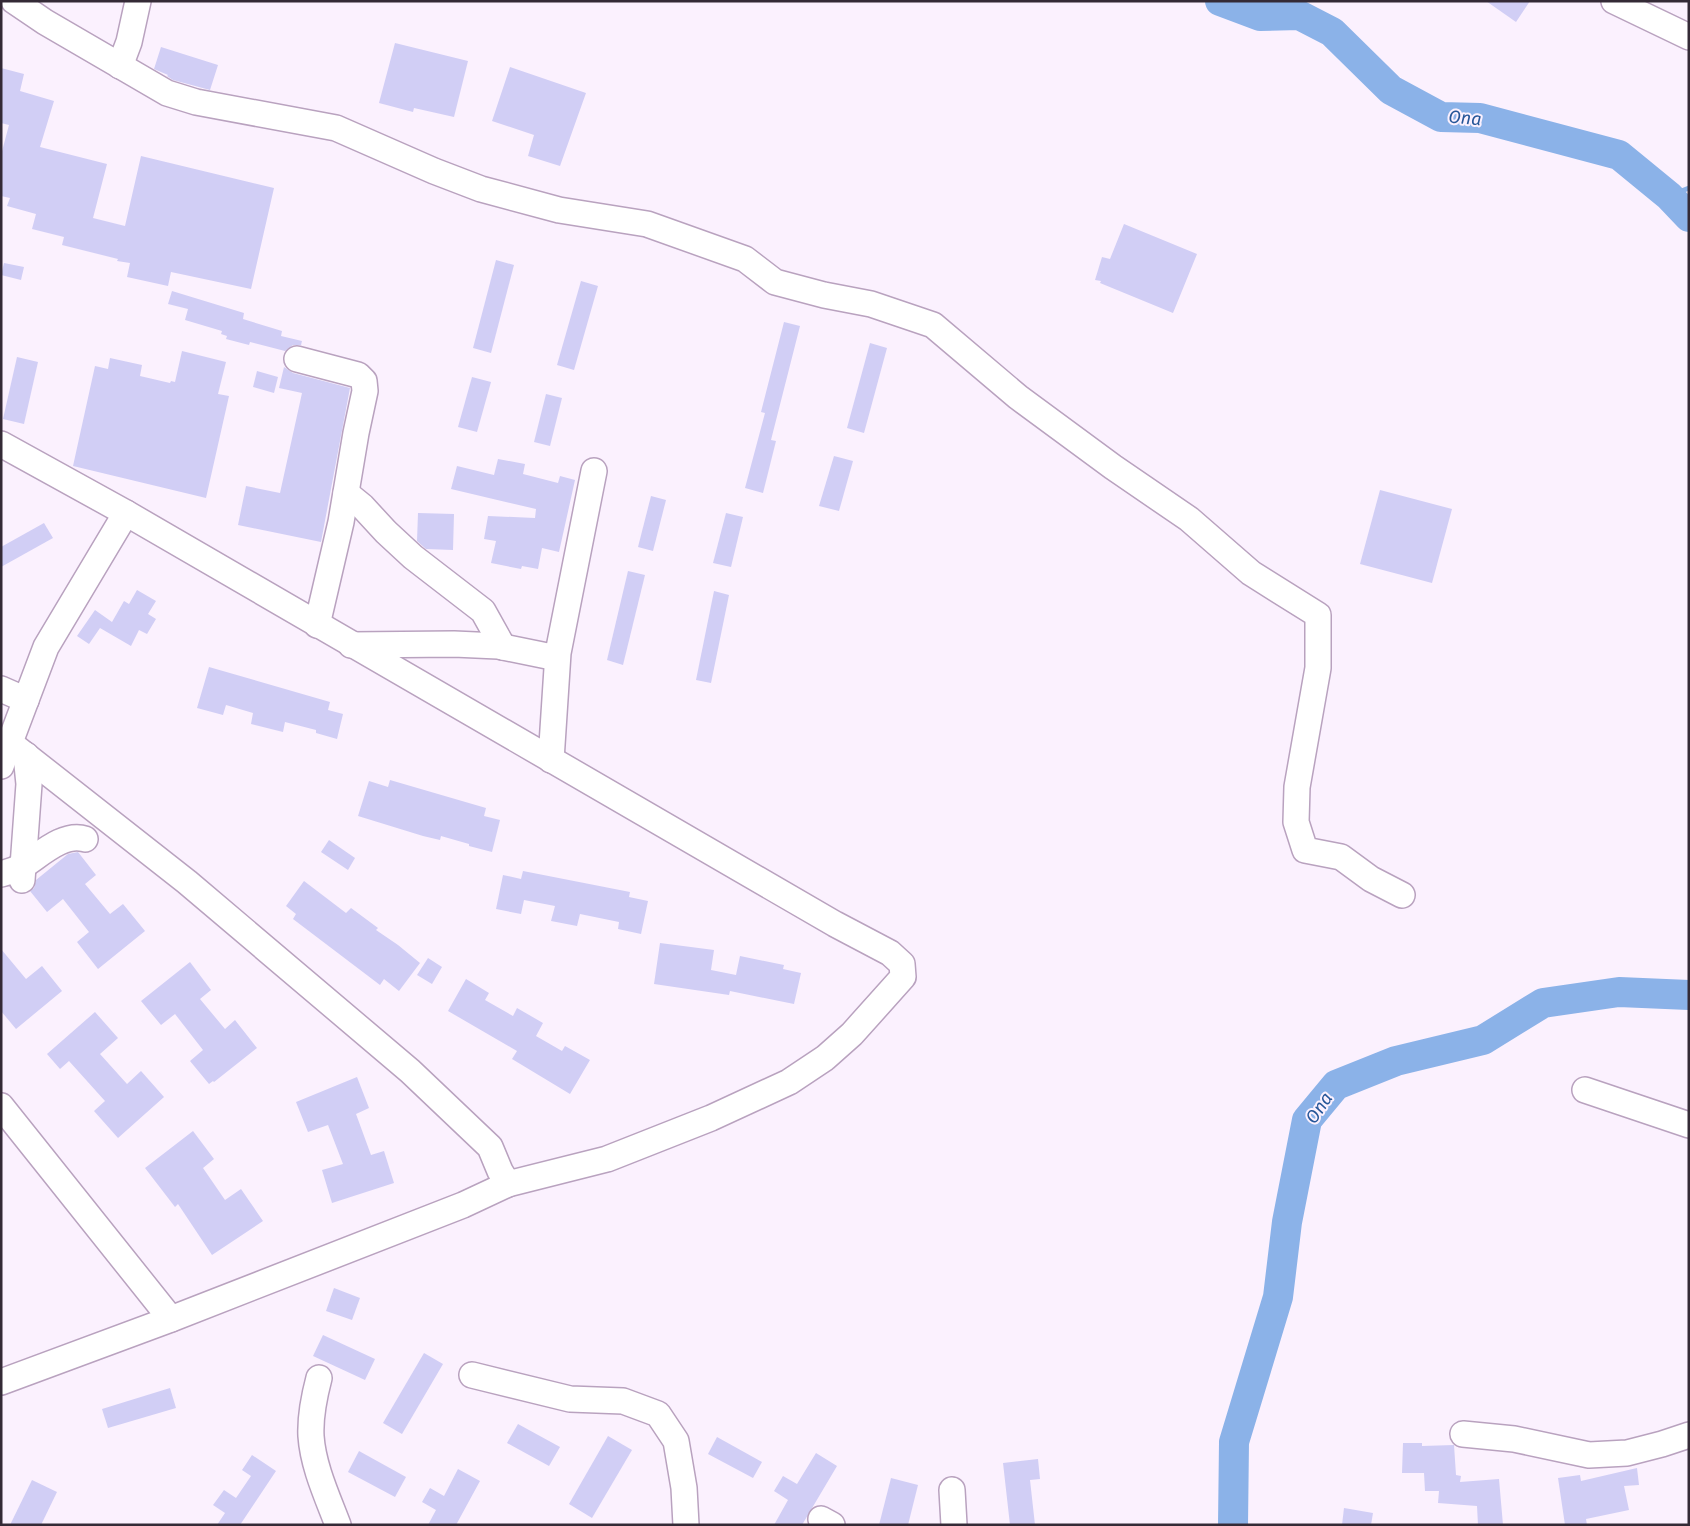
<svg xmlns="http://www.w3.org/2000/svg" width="1690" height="1526" viewBox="0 0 1690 1526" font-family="'Fira Sans',sans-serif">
	<rect width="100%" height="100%" fill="#fbf1fe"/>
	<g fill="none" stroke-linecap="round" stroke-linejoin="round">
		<!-- stream -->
		<path stroke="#8bb2e8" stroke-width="5" d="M 1669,196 L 1689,188"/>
		<!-- river -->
		<g stroke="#8bb2e8" stroke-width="30">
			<path d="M 1220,1 L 1260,16 L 1299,15 L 1332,32 L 1391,90 L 1441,117 L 1480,118 L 1619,155 L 1669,196 L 1689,217"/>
			<path d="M 1233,1525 L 1234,1442 L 1278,1297 L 1287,1222 L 1307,1120 L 1336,1085 L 1396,1061 L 1483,1040 L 1543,1003 L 1619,992 L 1689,995"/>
		</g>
	</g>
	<!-- building -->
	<g fill="#d1cef5">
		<path d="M 1486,1 L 1530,1 L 1516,22 Z"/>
		<path d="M 395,43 L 468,61 L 454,117 L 414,108 L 413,112 L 379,103 Z"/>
		<path d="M 161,47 L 218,65 L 210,90 L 173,80 L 167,76 L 168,75 L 154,69 Z"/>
		<path d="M 510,67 L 586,93 L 560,166 L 528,156 L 534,135 L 492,121 Z"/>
		<path d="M 1,68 L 24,74 L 20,91 L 54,101 L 40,147 L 107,164 L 93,218 L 125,226 L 141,156 L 274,188 L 251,289 L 171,272 L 168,286 L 127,277 L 130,263 L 117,261 L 118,259 L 62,245 L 64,237 L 32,229 L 36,214 L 7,206 L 10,198 L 1,196 L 1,155 L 9,125 L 1,123 Z"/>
		<path d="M 1124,224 L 1197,254 L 1173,313 L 1100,283 L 1101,281 L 1095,280 L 1102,257 L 1110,259 Z"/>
		<path d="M 496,260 L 514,265 L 491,353 L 473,348 Z"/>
		<path d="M 4,263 L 24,267 L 21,280 L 1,275 Z"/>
		<path d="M 581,281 L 598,286 L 574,370 L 557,365 Z"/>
		<path d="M 172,291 L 244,313 L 243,319 L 282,331 L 281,336 L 302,341 L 301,345 L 293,345 L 285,351 L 250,342 L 249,345 L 226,339 L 227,336 L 221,334 L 222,331 L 185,320 L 188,309 L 168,304 Z"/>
		<path d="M 784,322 L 800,326 L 771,440 L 776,441 L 763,493 L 745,488 L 765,413 L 761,412 Z"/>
		<path d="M 870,343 L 887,348 L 864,433 L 847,428 Z"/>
		<path d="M 182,351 L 226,362 L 218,394 L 229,396 L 206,498 L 73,466 L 95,366 L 108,369 L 110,358 L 142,365 L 140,376 L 170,383 L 171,381 L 175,382 Z"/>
		<path d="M 17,357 L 38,362 L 24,424 L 3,419 Z"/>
		<path d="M 284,367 L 293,373 L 350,388 L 321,542 L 238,525 L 246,486 L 280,493 L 302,393 L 279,388 Z"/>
		<path d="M 257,371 L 278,377 L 274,393 L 253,387 Z"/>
		<path d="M 472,377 L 491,382 L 477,432 L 458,427 Z"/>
		<path d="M 546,394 L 562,398 L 550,446 L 534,442 Z"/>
		<path d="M 834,456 L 853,461 L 839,511 L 819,506 Z"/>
		<path d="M 498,459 L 525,464 L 523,474 L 558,483 L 560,476 L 575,480 L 559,552 L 542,548 L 538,569 L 522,566 L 521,569 L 491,563 L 496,541 L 484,539 L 488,516 L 535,518 L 536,509 L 451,489 L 457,466 L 494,475 Z"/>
		<path d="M 1380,490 L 1452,509 L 1432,583 L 1360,564 Z"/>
		<path d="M 651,496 L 666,500 L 653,551 L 638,547 Z"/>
		<path d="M 418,513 L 454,514 L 453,550 L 426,549 L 417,541 Z"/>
		<path d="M 726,513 L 743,517 L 731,567 L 713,563 Z"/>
		<path d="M 44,523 L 53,538 L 1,567 L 1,547 Z"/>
		<path d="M 628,571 L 645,575 L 623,665 L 607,660 Z"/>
		<path d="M 137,590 L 156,601 L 148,614 L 156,619 L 147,634 L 139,630 L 131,646 L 100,628 L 89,644 L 77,636 L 95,610 L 112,622 L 124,601 L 129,604 Z"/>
		<path d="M 714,591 L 729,595 L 711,683 L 696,680 Z"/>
		<path d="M 209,667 L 330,702 L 328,710 L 343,714 L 337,739 L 316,733 L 316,730 L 285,722 L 283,732 L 251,724 L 253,713 L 226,705 L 223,715 L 197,708 Z"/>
		<path d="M 390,780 L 486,808 L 484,816 L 500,820 L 492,852 L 469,846 L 469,844 L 441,836 L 440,840 L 423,836 L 358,816 L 369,781 L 388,787 Z"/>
		<path d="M 329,840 L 355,858 L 348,870 L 321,852 Z"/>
		<path d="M 78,852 L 96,875 L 85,884 L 110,914 L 123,904 L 145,931 L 98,969 L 77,942 L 89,932 L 63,899 L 47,912 L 30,891 L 34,888 L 36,880 L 68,854 Z"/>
		<path d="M 523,871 L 630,892 L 629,897 L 648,901 L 641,934 L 618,929 L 619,922 L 580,914 L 577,926 L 551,921 L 555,906 L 524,900 L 521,914 L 496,909 L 503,875 L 521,879 Z"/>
		<path d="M 304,881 L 346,913 L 351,908 L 378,928 L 376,930 L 398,945 L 420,963 L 399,991 L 384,979 L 380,985 L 293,919 L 296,914 L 286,906 Z"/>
		<path d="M 660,943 L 714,950 L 711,970 L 736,975 L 740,956 L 784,965 L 783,969 L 801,973 L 794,1004 L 730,991 L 729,995 L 654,984 Z"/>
		<path d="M 1,949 L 26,979 L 42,966 L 62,991 L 16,1029 L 1,1011 Z"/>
		<path d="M 428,958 L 442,967 L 432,984 L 417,975 Z"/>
		<path d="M 190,962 L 211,990 L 200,999 L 225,1029 L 235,1020 L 257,1048 L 214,1082 L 213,1081 L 209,1084 L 190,1061 L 203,1050 L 175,1014 L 161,1025 L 141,1001 Z"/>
		<path d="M 466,979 L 489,993 L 485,1000 L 513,1016 L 517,1008 L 543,1023 L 536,1036 L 562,1051 L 565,1046 L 590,1060 L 570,1094 L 512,1059 L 517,1051 L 448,1011 Z"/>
		<path d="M 95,1012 L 118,1038 L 100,1054 L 127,1084 L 141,1071 L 164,1097 L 118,1138 L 94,1111 L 105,1101 L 69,1061 L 60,1069 L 47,1054 Z"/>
		<path d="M 357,1077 L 369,1108 L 356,1114 L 371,1155 L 384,1151 L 394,1183 L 332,1203 L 322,1170 L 343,1164 L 328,1125 L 308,1132 L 296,1102 Z"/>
		<path d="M 193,1131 L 214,1159 L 203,1168 L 225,1200 L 241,1189 L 263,1221 L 212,1255 L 178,1204 L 175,1207 L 145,1168 Z"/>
		<path d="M 334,1288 L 360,1298 L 352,1320 L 326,1311 Z"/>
		<path d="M 323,1335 L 375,1359 L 365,1380 L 313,1356 Z"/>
		<path d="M 424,1353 L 443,1364 L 402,1434 L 383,1423 Z"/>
		<path d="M 170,1388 L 176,1408 L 108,1428 L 102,1409 Z"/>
		<path d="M 518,1424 L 560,1447 L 549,1466 L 507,1443 Z"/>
		<path d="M 608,1436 L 632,1450 L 592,1518 L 569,1504 Z"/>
		<path d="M 717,1437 L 762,1462 L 753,1478 L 708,1454 Z"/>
		<path d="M 1403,1443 L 1422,1443 L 1422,1446 L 1454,1445 L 1456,1475 L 1461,1476 L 1460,1482 L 1499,1479 L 1503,1525 L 1478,1525 L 1477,1506 L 1438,1503 L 1439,1491 L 1425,1491 L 1424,1473 L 1402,1473 Z"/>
		<path d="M 359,1451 L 406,1477 L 395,1497 L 348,1472 Z"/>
		<path d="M 816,1453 L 837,1466 L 802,1525 L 774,1525 L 788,1500 L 774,1491 L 783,1476 L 797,1484 Z"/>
		<path d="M 252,1455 L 276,1471 L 240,1525 L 217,1525 L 225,1513 L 213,1505 L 224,1490 L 236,1498 L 251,1476 L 242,1470 Z"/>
		<path d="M 1038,1459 L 1040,1479 L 1030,1480 L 1035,1525 L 1010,1525 L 1003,1463 Z"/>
		<path d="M 1637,1468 L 1639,1485 L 1624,1486 L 1629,1510 L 1586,1519 L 1587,1525 L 1565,1525 L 1558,1478 L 1580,1475 L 1581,1481 Z"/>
		<path d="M 458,1469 L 480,1481 L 456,1525 L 428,1525 L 436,1510 L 422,1502 L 430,1488 L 444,1496 Z"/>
		<path d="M 891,1478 L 918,1485 L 908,1525 L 879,1525 Z"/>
		<path d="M 32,1480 L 57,1492 L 41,1525 L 10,1525 Z"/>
		<path d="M 1344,1508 L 1373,1513 L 1371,1525 L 1342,1525 Z"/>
	</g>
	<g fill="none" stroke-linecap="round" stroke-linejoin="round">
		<defs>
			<g id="minor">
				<path d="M 14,1 L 45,22 L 167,93 L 196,102 L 336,128 L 434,171 L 481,189 L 559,210 L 647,224 L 745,259 L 775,282 L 824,295 L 871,304 L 933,325 L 1018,397 L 1113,467 L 1189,519 L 1251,573 L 1318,615 L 1318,668 L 1297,787 L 1296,822 L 1305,850 L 1341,857 L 1371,879 L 1402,895"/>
				<path d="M 1614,1 L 1689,37"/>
				<path d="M 120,66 L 129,42 L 138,1"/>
				<path d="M 297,359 L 358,375 L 364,381 L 365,391 L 356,433 L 341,522 L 317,625"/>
				<path d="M 1,444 L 126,513 L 835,924 L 890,953 L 902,964 L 903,977 L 852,1034 L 825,1058 L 789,1082 L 711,1118 L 607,1159 L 508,1184"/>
				<path d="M 346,493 L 362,506 L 386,532 L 413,557 L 483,611 L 503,647"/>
				<path d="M 351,645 L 454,644 L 498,646 L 557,658"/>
				<path d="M 1,689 L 26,700"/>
				<path d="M 551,760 L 558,653 L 594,471"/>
				<path d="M 1,766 L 46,647 L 126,513"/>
				<path d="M 1,874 C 9,872 17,869 24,865 C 40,855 64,832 85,839"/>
				<path d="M 22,880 L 29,784 L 26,755"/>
				<path d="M 1585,1090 L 1689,1125"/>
				<path d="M 1,1106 L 171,1319"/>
				<path d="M 472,1375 L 570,1399 L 623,1401 L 658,1414 L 676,1441 L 684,1488 L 686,1525"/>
				<path d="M 319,1378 C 314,1397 310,1416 311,1436 C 313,1466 327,1496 338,1525"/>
				<path d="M 1,1382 L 171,1319 L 463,1205 L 508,1184 L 500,1171 L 490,1147 L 410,1071 L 187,882 L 10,743"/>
				<path d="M 1463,1434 L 1514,1439 L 1589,1455 L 1627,1453 L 1662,1444 L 1689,1435"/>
				<path d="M 952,1490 L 954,1525"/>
				<path d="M 821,1519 L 832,1525"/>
			</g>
		</defs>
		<!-- minor casing -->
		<use href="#minor" stroke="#b9a2bf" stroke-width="28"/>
		<!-- minor -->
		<use href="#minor" stroke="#fff" stroke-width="25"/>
	</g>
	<g text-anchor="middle" stroke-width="4" stroke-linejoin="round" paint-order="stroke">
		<!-- water labels -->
		<g font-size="18" font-style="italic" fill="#265698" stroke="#fbf1fe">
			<text transform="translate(1465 118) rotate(5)" y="6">Ona</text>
			<text transform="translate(1319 1108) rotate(-56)" y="6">Ona</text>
		</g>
	</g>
	<!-- border -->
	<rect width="1690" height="1526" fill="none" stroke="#342a36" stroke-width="5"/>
</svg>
